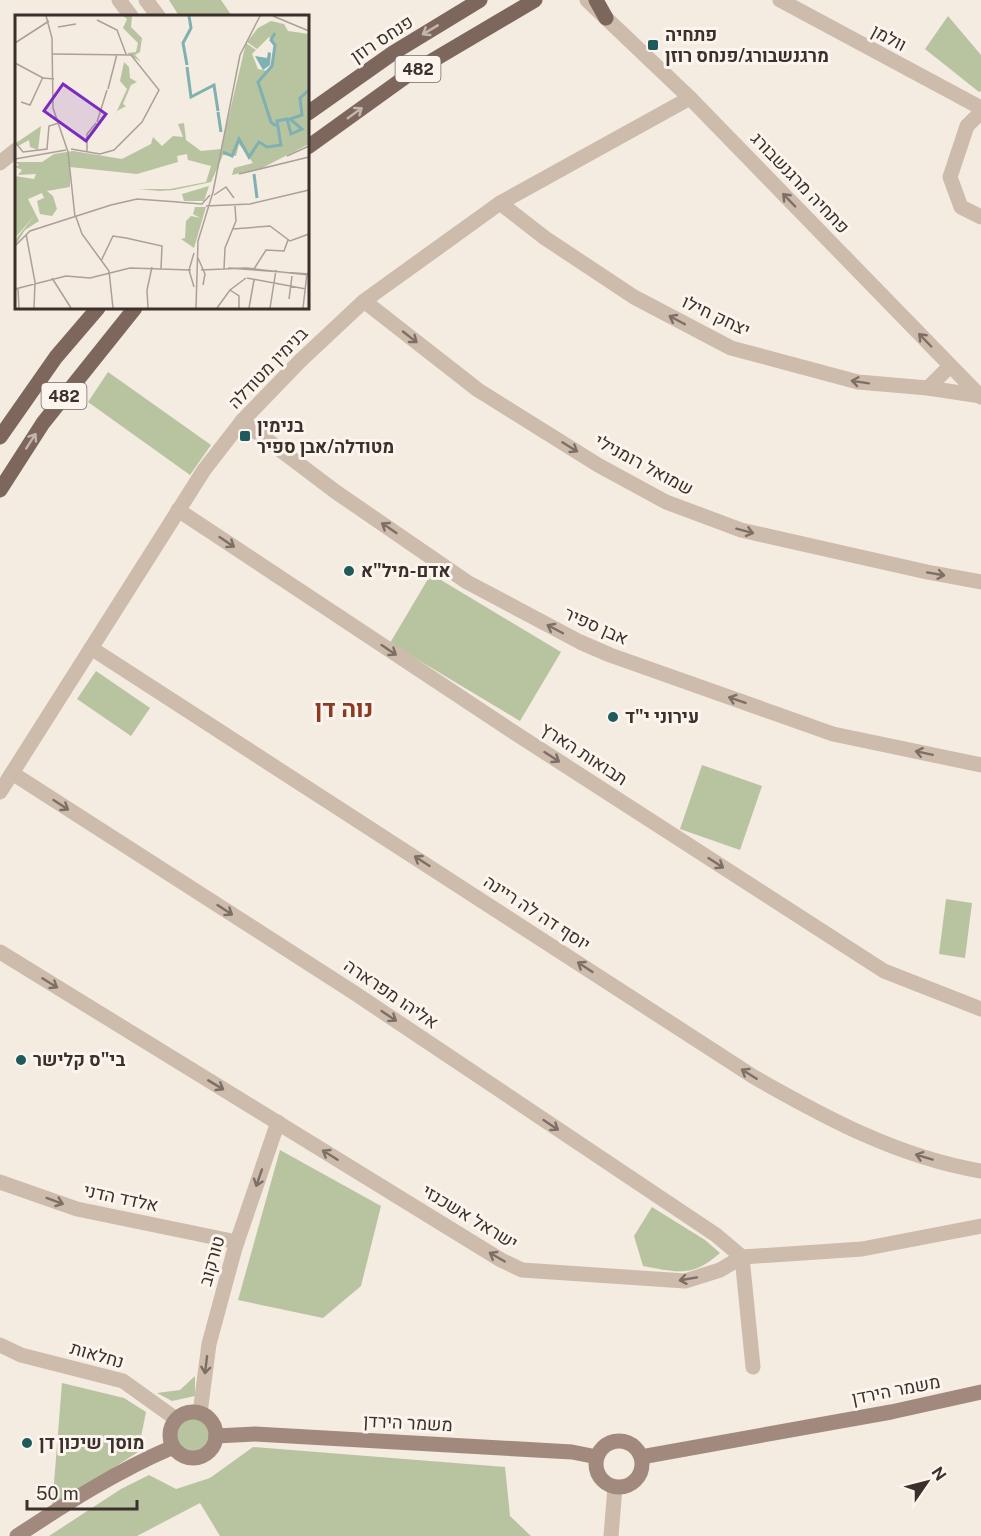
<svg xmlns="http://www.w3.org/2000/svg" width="981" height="1536" viewBox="0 0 981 1536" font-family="'Public Sans',Heebo,sans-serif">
	<rect width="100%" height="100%" fill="#f4ebe1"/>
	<!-- green -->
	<g fill="#b8c4a0">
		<path d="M 169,0 L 221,0 L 232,16 L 179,16 Z"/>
		<path d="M 948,16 L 981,55 L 981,91 L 979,92 L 925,49 Z"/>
		<path d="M 108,372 L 211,445 L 190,475 L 88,402 Z"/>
		<path d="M 431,574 L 561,652 L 520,721 L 390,643 Z"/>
		<path d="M 96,671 L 150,708 L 131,736 L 77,699 Z"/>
		<path d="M 702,765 L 762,786 L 740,850 L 680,829 Z"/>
		<path d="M 946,899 L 972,903 L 965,958 L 939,954 Z"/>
		<path d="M 280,1150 L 381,1206 L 361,1286 L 323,1318 L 238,1300 Z"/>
		<path d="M 652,1207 L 705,1240 L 720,1253 C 692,1278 677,1272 643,1266 L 634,1236 Z"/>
		<path d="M 195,1376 L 195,1396 L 172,1401 L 157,1393 L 180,1390 Z"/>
		<path d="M 62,1383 L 124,1398 L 146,1412 L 138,1452 L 52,1508 Z"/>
		<circle cx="193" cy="1435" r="18"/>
		<path d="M 253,1447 L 505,1467 L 510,1516 L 531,1536 L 220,1536 L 200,1503 L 137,1536 L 49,1536 L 121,1489 L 149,1475 L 176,1489 L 210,1478 Z"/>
	</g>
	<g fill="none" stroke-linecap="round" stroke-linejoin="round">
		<!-- street -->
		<g stroke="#cdbbac" stroke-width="15">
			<path d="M 119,0 L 131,16"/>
			<path d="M 146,0 L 158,16"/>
			<path d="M 587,0 L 690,98 L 981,397"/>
			<path d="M 780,0 L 981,108"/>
			<path d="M 981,112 L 967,126 L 950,177 L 961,207 L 981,217"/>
			<path d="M 0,163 L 16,150"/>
			<path d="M 500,203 L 545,238 L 634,297 L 731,348 L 858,382 L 928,388 L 981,396"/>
			<path d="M 364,301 L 478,390 L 598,465 L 666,502 L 741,530 L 927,572 L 981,582"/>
			<path d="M 928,388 L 950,366"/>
			<path d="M 242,421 L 336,492 L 467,582 L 580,642 L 610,655 L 833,734 L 981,765"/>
			<path d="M 178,510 L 518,735 L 884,971 L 981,1009"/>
			<path d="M 91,648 L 754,1077 C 826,1118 898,1157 981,1171"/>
			<path d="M 12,773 L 353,992 L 716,1235 L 742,1257"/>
			<path d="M 0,792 L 204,470 L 242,421 L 300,361 L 364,301 L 500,203 L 690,98"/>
			<path d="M 0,952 L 501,1260 L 522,1270 L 685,1281 L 720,1270 L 742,1257 L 862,1249 L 981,1226"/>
			<path d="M 0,1182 L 77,1209 L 237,1242"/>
			<path d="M 742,1257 L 753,1367"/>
			<path d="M 0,1345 L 21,1355 L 123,1381 L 176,1419"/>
			<path d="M 200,1413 L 209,1344 L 235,1248 L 278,1122"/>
			<path d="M 611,1536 L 615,1487"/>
		</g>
		<!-- secondary -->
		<g stroke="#a18a7d" stroke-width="15">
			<circle cx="193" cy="1435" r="23"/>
			<path d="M 216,1436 L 255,1434 L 572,1452 L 597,1457"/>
			<circle cx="619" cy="1464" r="23"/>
			<path d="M 641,1457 L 891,1412 L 981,1392"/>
			<path d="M 17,1536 C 67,1503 117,1471 173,1447"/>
		</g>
		<!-- primary -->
		<g stroke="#7d675c" stroke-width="15">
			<path d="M 596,0 L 606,18"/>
			<path d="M 308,113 L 393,53 L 480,0"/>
			<path d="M 308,147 L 408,75 L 535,0"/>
			<path d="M 0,437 L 56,357 L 98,308"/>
			<path d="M 0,490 L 43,423 L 135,308"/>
		</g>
	</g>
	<!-- one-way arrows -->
	<defs><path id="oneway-shaft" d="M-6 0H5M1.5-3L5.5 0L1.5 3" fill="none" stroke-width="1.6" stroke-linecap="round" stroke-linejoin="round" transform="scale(1.5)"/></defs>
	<g stroke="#c2b5ac">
		<use href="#oneway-shaft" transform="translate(430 30) rotate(149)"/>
		<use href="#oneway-shaft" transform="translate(355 113) rotate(-36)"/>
		<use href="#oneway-shaft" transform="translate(31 441) rotate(-57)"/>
	</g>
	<g stroke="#7d6f65">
		<use href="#oneway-shaft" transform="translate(789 200) rotate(-134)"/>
		<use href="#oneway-shaft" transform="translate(677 320) rotate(-152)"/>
		<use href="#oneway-shaft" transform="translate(410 337) rotate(38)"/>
		<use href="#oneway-shaft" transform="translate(925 340) rotate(-134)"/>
		<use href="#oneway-shaft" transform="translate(860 382) rotate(-171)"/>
		<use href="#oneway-shaft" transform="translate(570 447) rotate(32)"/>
		<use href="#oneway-shaft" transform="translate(389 528) rotate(-146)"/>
		<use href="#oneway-shaft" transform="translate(745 531) rotate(15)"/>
		<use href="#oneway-shaft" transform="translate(227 542) rotate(34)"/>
		<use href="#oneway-shaft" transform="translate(936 574) rotate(10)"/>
		<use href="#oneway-shaft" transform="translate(555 629) rotate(-152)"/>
		<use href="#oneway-shaft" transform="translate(389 650) rotate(34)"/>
		<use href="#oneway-shaft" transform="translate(737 700) rotate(-161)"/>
		<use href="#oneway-shaft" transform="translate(924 753) rotate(-168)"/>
		<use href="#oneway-shaft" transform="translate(552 757) rotate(33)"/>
		<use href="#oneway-shaft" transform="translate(61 805) rotate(33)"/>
		<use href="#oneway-shaft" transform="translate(422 861) rotate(-147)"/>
		<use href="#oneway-shaft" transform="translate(716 863) rotate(33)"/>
		<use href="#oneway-shaft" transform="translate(225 910) rotate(33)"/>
		<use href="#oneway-shaft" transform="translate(585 967) rotate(-147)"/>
		<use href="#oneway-shaft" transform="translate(50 983) rotate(32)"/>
		<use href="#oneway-shaft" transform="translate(389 1016) rotate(34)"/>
		<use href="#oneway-shaft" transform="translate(749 1074) rotate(-148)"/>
		<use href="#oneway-shaft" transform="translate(216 1085) rotate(31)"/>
		<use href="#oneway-shaft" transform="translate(551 1125) rotate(34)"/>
		<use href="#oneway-shaft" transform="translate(330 1155) rotate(-148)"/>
		<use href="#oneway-shaft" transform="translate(924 1157) rotate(-163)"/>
		<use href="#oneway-shaft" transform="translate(259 1178) rotate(109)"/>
		<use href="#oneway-shaft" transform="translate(55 1201) rotate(20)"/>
		<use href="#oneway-shaft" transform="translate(497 1257) rotate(-150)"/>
		<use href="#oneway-shaft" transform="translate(688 1279) rotate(170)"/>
		<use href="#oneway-shaft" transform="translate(206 1365) rotate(97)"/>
	</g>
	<!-- markers -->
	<g fill="#1f5a5e" stroke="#fbf5ee" stroke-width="2">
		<rect x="647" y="39" width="12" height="12" rx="3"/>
		<rect x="239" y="430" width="12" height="12" rx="3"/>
		<circle cx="349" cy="571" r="6"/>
		<circle cx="613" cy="717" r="6"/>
		<circle cx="21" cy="1060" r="6"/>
		<circle cx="27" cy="1443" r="6"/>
	</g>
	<g text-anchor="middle" stroke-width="6" stroke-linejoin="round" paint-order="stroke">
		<!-- shield labels -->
		<g fill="#fbf5ee" stroke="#756b66" stroke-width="1.5">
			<rect x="395.5" y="56" width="45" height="26" rx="4.5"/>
			<rect x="41.5" y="383" width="45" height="26" rx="4.5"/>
		</g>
		<g font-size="16" font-weight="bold" fill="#3b302b">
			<text x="418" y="75">482</text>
			<text x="64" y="402">482</text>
		</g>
		<!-- poi labels -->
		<g font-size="18" font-weight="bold" fill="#3b302b" stroke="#fbf5ee" text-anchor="start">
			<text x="665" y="41">פתחיה<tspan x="665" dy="21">מרגנשבורג/פנחס רוזן</tspan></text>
			<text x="257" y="432">בנימין<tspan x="257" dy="21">מטודלה/אבן ספיר</tspan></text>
			<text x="361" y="577">אדם-מיל"א</text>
			<text x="625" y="723">עירוני י"ד</text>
			<text x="33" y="1066">בי"ס קלישר</text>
			<text x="39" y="1449">מוסך שיכון דן</text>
		</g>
		<!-- street labels -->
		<g font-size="18" fill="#3b302b" stroke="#fbf5ee">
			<text transform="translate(889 38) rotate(28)" y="6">וולמן</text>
			<text transform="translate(382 39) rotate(-33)" y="6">פנחס רוזן</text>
			<text transform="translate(800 183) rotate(46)" y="6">פתחיה מרגנשבורג</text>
			<text transform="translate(716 316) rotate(25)" y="6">יצחק חילו</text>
			<text transform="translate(268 368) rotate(-46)" y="6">בנימין מטודלה</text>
			<text transform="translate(644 465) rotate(28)" y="6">שמואל רומנילי</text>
			<text transform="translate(596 626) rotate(24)" y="6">אבן ספיר</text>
			<text transform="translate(584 754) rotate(33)" y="6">תבואות הארץ</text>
			<text transform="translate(537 913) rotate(33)" y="6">יוסף דה לה ריינה</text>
			<text transform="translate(391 994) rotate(34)" y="6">אליהו מפרארה</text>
			<text transform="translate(121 1198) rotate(12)" y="6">אלדד הדני</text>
			<text transform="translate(470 1217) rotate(31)" y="6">ישראל אשכנזי</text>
			<text transform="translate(212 1261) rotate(-74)" y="6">טורקוב</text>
			<text transform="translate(97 1355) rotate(16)" y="6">נחלאות</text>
			<text transform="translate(896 1390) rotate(-11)" y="6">משמר הירדן</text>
			<text transform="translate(408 1423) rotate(3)" y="6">משמר הירדן</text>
		</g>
		<!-- district labels -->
		<g font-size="24" font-weight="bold" fill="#8c3b22" stroke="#fbf5ee">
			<text x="344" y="717">נוה דן</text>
		</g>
	</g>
	<!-- overview -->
	<g transform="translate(15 15)">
		<rect width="294" height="294" fill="#f4ebe1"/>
		<path d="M 108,1 L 117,1 L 116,12 L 127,23 L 125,37 L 120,40 L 126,47 L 112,38 L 121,37 L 123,28 L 108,13 L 112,4 ZM 256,6 L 269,9 L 273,16 L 294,19 L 294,129 L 247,153 L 217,160 L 219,153 L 238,148 L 224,129 L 221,141 L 208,140 L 196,167 L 159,175 L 145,176 L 123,174 L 155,174 L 191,167 L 196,151 L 173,145 L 172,139 L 162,141 L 163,147 L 122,159 L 55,152 L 55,172 L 32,176 L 38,181 L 42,194 L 37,201 L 25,199 L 22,186 L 29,183 L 27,178 L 13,184 L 24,206 L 10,215 L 0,231 L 0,225 L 20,200 L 0,223 L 0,161 L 19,164 L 21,159 L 3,160 L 7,155 L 0,152 L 4,150 L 0,147 L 27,147 L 39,139 L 58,136 L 107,144 L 136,129 L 138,122 L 147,131 L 158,121 L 168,122 L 163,109 L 169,108 L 171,125 L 186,136 L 206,134 L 231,28 L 241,35 L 237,39 L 243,54 L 253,56 L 256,53 L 261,29 L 254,22 L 242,34 L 232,27 L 243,13 ZM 109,47 L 114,52 L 115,63 L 122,67 L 116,70 L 108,89 L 111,91 L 102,96 L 95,111 L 112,74 L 105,66 ZM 26,111 L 23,135 L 15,132 L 14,125 L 3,131 L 1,128 ZM 194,171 L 189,186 L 169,186 L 167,179 ZM 180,192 L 191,192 L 179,233 L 166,224 L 170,223 L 171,206 L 176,201 L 185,203 L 178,199 Z" fill="#b8c4a0"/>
		<path d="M 253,37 L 256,38 L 255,50 L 248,55 L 240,41 L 252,43 Z" fill="#7fb0b2"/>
		<path fill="none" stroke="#7fb0b2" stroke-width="3" d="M 260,18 L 256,25 L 260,30 L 257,51 L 243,67 L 256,107 L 261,111M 172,50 L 168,28 L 176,13 L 174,1M 172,52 L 176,82 L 199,70 L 203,96M 203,97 L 206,117M 208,137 L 217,141 L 224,124 L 234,142 L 244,127 L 252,132 L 266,130 L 262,106 L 272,104 L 276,119 L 287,114 L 275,104 L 287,100 L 285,83 L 294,75M 239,159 L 242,183"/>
		<path fill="none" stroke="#aaa098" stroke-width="1.5" d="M 31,1 L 37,23 L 38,93 L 53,137 L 60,202M 258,1 L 294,16M 82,5 L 102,15 L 111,39M 43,12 L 61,9M 0,28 L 34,6M 38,39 L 116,40 L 144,75 L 127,107 L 99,135 L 85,139 L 56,134M 0,48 L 28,63 L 39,64M 93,74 L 102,39M 6,87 L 15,90 L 28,62M 82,107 L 92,75M 0,127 L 8,137 L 32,134 L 34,111 L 44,108M 72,137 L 72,119 L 81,108M 272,141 L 294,131M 0,144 L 51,135M 224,159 L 294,142M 199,180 L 211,172 L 219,183M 161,187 L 187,189 L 195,180M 191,191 L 235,189 L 294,175M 61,202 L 67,219 L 94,256 L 98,293M 218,214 L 255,211 L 275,226 L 294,219M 11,219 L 20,267 L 19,293M 0,231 L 15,216 L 96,190 L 122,184 L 163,187M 183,243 L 190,259 L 188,270M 86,246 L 98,221 L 111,223 L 147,231 L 146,254M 213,253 L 294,259M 209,254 L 210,233 L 221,206 L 220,191M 239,254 L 251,235 L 269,236 L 273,225M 186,255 L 231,253 L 294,260M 37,263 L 56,293M 232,263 L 291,274M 179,272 L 174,255 L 179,238M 3,273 L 4,293M 0,274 L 51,261 L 75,263 L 115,253 L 176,255M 215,275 L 224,281 L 224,293M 274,284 L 277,261M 133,293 L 132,275 L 137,252M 181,293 L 183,226 L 198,177 L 225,40 L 245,1M 202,293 L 215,275 L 231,263M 234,293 L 239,265M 255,293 L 261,255M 288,293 L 292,258"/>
		<path fill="#7b2cbf" fill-opacity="0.15" stroke="#7b2cbf" stroke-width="3" d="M 48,69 L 91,99 L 71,126 L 29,96 Z"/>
		<rect width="294" height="294" fill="none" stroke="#3b302b" stroke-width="3"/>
	</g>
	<!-- north arrow -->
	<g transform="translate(927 1482) rotate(55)" stroke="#fbf5ee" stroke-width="4.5" paint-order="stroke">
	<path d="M0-4.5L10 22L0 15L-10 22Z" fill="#3b302b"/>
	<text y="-9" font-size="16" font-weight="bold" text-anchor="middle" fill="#3b302b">N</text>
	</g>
	<!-- scale -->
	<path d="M27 1500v9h110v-9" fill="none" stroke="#3b302b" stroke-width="3"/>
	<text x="36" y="1500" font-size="18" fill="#3b302b" stroke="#fbf5ee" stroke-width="4.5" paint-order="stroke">50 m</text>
</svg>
